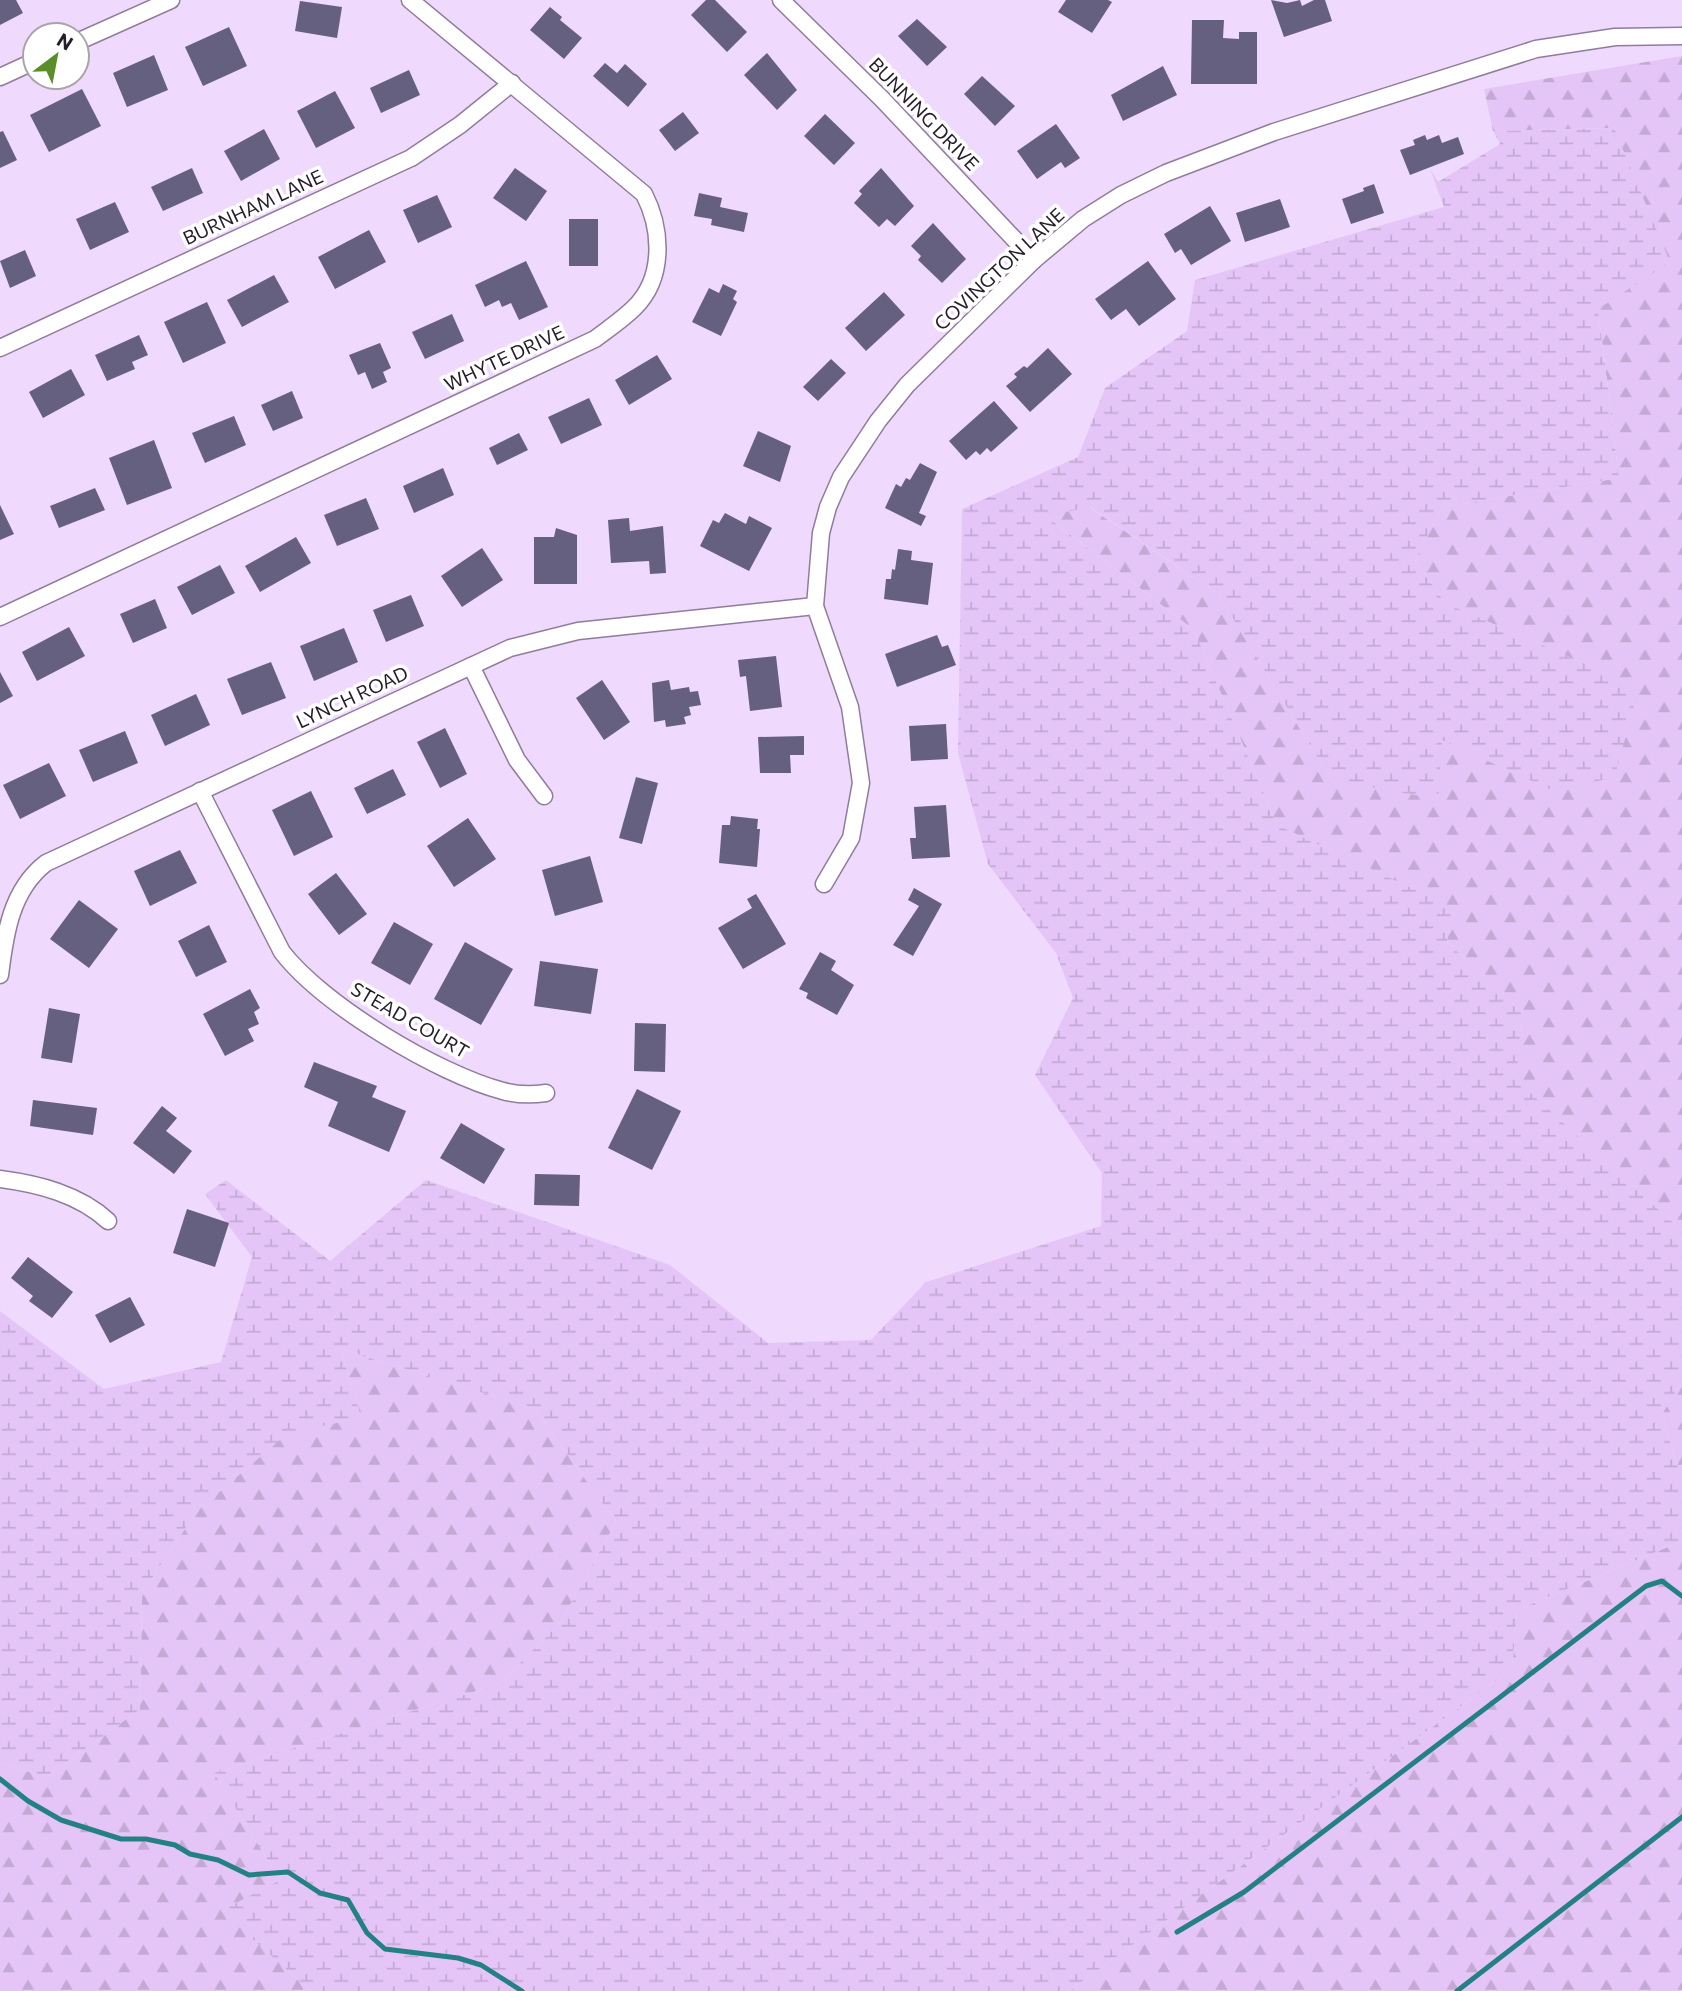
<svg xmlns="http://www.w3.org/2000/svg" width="1682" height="1991" viewBox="0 0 1682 1991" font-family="Commissioner,sans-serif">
	<defs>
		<pattern id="forest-firs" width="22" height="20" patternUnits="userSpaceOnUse" patternTransform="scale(1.75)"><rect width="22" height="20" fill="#e5c5f8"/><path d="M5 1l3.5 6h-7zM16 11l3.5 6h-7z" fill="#c4a9d5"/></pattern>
		<pattern id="wetland-marsh" width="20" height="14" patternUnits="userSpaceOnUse" patternTransform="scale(1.75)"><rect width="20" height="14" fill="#e5c5f8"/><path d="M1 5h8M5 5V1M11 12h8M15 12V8" fill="none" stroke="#c4a9d5"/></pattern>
	</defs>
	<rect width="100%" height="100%" fill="#efd9fc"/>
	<!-- forest -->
	<g fill="url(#forest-firs)">
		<path d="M 1682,56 L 1682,1231 L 1515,1080 L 1522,1012 L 1447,942 L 1451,907 L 1277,825 L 1194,630 L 1045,515 L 1089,507 L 1218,594 L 1331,780 L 1441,739 L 1558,793 L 1638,687 L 1445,603 L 1415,560 L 1442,507 L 1619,478 L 1598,309 L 1614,128 L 1493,131 L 1484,89 Z"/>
		<path d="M 341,1349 L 535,1409 L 616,1522 L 560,1623 L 499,1684 L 214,1773 L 280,1880 L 222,1911 L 311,1991 L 0,1991 L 0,1763 L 47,1777 L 140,1709 L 142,1593 L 197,1511 L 288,1432 L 361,1418 Z"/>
		<path d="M 1682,1381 L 1682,1481 L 1662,1414 Z"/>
		<path d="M 1682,1541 L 1682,1991 L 1069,1991 L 1512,1669 L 1517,1610 Z"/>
	</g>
	<!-- wetland -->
	<path fill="url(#wetland-marsh)" d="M 1614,128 L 1670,262 L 1598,309 L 1619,478 L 1442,507 L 1415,560 L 1445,603 L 1639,687 L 1615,776 L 1558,793 L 1442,740 L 1438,799 L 1331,780 L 1218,594 L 1090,507 L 1046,516 L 1194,630 L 1277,825 L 1452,907 L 1447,942 L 1522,1012 L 1516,1080 L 1682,1231 L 1682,1381 L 1662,1414 L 1682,1481 L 1682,1541 L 1517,1610 L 1512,1669 L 1069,1991 L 311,1991 L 221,1911 L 280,1880 L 214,1773 L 499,1684 L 560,1623 L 616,1522 L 535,1409 L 341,1349 L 361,1418 L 288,1433 L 197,1511 L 142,1593 L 140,1709 L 47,1777 L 0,1763 L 0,1311 L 104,1389 L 221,1362 L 252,1257 L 205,1194 L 226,1180 L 330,1261 L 426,1180 L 670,1265 L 768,1343 L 871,1340 L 926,1282 L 1101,1226 L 1102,1173 L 1035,1075 L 1073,998 L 1056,953 L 988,864 L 958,753 L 962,509 L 1078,457 L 1105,388 L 1187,331 L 1195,280 L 1444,207 L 1430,169 L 1438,182 L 1500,144 L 1493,131 Z"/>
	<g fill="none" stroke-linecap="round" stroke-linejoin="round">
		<!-- stream -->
		<g stroke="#248183" stroke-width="5">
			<path d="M 0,1779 L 28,1801 L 61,1820 L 121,1839 L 146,1839 L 175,1845 L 190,1854 L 218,1860 L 249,1875 L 288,1872 L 320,1893 L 348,1900 L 367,1933 L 385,1949 L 458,1958 L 481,1965 L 522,1991"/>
			<path d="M 1177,1932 L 1244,1892 L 1646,1586 L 1662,1581 L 1682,1596"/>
			<path d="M 1457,1991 L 1682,1817"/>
		</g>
	</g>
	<!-- building -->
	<g fill="#655f80">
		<path d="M 0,0 L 16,0 L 23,13 L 0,25 Z"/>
		<path d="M 706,0 L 715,0 L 747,32 L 727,52 L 691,15 Z"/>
		<path d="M 1066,0 L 1108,0 L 1112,2 L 1092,33 L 1058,12 Z"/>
		<path d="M 1271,0 L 1287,3 L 1300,0 L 1302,6 L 1314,0 L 1325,0 L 1332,21 L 1284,37 Z"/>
		<path d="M 300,1 L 342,7 L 337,38 L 295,31 Z"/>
		<path d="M 550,7 L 562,17 L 560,20 L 582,38 L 564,59 L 530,30 Z"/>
		<path d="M 917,19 L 947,47 L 927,66 L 898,36 Z"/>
		<path d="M 1192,20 L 1224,20 L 1223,38 L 1239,39 L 1239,32 L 1257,32 L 1257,84 L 1191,84 Z"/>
		<path d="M 229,27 L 247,66 L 203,86 L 185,47 Z"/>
		<path d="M 767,53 L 797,90 L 777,110 L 744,75 Z"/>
		<path d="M 154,55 L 168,90 L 127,107 L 113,73 Z"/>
		<path d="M 605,63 L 617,73 L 625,64 L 647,84 L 628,107 L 593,76 Z"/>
		<path d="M 1163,66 L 1177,95 L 1123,121 L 1111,95 Z"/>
		<path d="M 409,70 L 420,95 L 381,113 L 370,88 Z"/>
		<path d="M 982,76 L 1015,106 L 995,126 L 964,94 Z"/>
		<path d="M 82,89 L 101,126 L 49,152 L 30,115 Z"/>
		<path d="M 335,91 L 355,128 L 316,148 L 297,111 Z"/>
		<path d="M 683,112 L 699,133 L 675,151 L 659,130 Z"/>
		<path d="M 825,114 L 855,143 L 834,165 L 804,136 Z"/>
		<path d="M 1056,124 L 1080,158 L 1065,168 L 1061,162 L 1037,179 L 1017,151 Z"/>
		<path d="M 264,129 L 280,159 L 241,181 L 224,151 Z"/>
		<path d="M 3,131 L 17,160 L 0,168 L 0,132 Z"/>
		<path d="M 1425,135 L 1427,140 L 1439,135 L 1442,143 L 1458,137 L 1464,154 L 1410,175 L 1400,150 L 1415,145 L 1413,140 Z"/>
		<path d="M 192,168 L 203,193 L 163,211 L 151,187 Z"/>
		<path d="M 515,168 L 547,191 L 526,221 L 493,198 Z"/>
		<path d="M 881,168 L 914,206 L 895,226 L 887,219 L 879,227 L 854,203 L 862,194 L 859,191 Z"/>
		<path d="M 1374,184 L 1384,213 L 1351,224 L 1342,199 L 1364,191 L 1363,188 Z"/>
		<path d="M 699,193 L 722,198 L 720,207 L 748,213 L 744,232 L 711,225 L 712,219 L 694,216 Z"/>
		<path d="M 437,195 L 452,227 L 418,243 L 403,210 Z"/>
		<path d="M 1280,199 L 1290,227 L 1245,242 L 1236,213 Z"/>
		<path d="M 115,202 L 129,232 L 90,250 L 76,219 Z"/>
		<path d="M 1210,206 L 1231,241 L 1191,265 L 1181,249 L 1175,253 L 1164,234 Z"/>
		<rect x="569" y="219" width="29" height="47"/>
		<path d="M 933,223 L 966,259 L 942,283 L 918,260 L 921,256 L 911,246 Z"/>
		<path d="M 369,230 L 386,262 L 335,289 L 318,257 Z"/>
		<path d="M 25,250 L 36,276 L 10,288 L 0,261 Z"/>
		<path d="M 526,261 L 548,307 L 519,320 L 511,303 L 502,307 L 499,300 L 485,307 L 475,285 Z"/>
		<path d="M 1148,261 L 1176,299 L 1139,326 L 1126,309 L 1111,320 L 1095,299 Z"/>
		<path d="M 274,275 L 289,302 L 242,327 L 227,300 Z"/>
		<path d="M 723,284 L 737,291 L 733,299 L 737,302 L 721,336 L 692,322 L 709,288 L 719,293 Z"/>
		<path d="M 884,292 L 905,315 L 866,351 L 845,328 Z"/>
		<path d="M 207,302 L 226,343 L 183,363 L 164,322 Z"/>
		<path d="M 452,314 L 464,341 L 425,359 L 412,332 Z"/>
		<path d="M 139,335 L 148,355 L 132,362 L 135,369 L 107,381 L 95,355 Z"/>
		<path d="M 380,343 L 391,368 L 383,372 L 387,382 L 372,389 L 365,372 L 358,375 L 349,355 Z"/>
		<path d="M 1048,348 L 1072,374 L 1030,412 L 1006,386 L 1017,377 L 1014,374 L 1024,366 L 1027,368 Z"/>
		<path d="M 657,355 L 672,379 L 629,405 L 615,380 Z"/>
		<path d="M 831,359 L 846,373 L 818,401 L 803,387 Z"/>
		<path d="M 71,369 L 85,395 L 43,418 L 29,392 Z"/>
		<path d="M 292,391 L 303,418 L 273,431 L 261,405 Z"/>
		<path d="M 589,398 L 602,425 L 561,444 L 548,417 Z"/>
		<path d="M 994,401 L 1018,428 L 991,452 L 987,448 L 980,455 L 976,451 L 966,460 L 949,441 Z"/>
		<path d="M 234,416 L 246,445 L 205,463 L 192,433 Z"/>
		<path d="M 758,431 L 791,446 L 780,482 L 743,466 Z"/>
		<path d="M 519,433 L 528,450 L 497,465 L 489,448 Z"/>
		<path d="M 154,440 L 172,488 L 127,505 L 109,458 Z"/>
		<path d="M 920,463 L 937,472 L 919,513 L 926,516 L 921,526 L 885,508 L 896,484 L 901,487 L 906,478 L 910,480 Z"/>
		<path d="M 443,468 L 454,495 L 414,513 L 403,486 Z"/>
		<path d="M 95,488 L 105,510 L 59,528 L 50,506 Z"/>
		<path d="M 366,498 L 379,529 L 337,546 L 324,515 Z"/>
		<path d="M 0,505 L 14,534 L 0,540 Z"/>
		<path d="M 725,513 L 746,524 L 749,516 L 772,528 L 749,571 L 700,546 L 713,520 L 719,523 Z"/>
		<path d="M 629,518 L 630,531 L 663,526 L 666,573 L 650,574 L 649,561 L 611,563 L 608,520 Z"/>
		<path d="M 556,528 L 577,535 L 577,584 L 534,584 L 534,537 L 554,537 Z"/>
		<path d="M 296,537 L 311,563 L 260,592 L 245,566 Z"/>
		<path d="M 482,548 L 503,580 L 462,607 L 441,576 Z"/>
		<path d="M 898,549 L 912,551 L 911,560 L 933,563 L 928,605 L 884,599 L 886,579 L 891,579 L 892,569 L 895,570 Z"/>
		<path d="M 220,565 L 235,593 L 192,615 L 177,587 Z"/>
		<path d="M 411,595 L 424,626 L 386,642 L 373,610 Z"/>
		<path d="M 155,599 L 167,628 L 133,643 L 120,614 Z"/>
		<path d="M 69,627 L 85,656 L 37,681 L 22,652 Z"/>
		<path d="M 344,628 L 358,662 L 314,681 L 300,646 Z"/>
		<path d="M 937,635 L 942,647 L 948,645 L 956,665 L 897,687 L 885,654 Z"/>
		<path d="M 776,656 L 782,707 L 750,711 L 746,676 L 740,677 L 738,660 Z"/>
		<path d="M 271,662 L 286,698 L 242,715 L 227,679 Z"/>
		<path d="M 0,672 L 13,696 L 0,703 Z"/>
		<path d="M 602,680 L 630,722 L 604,740 L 576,698 Z"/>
		<path d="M 669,680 L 671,690 L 689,687 L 690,692 L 698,691 L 701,705 L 689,707 L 691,715 L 684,717 L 686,724 L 666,727 L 665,720 L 654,722 L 652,683 Z"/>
		<path d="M 196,694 L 210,725 L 165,746 L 151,715 Z"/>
		<path d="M 946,724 L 948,759 L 911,761 L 909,726 Z"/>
		<path d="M 445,728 L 467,774 L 440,788 L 417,742 Z"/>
		<path d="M 125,731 L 138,763 L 93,782 L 79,750 Z"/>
		<path d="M 804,736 L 804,755 L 790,755 L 791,773 L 760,773 L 758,737 Z"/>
		<path d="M 49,763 L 66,796 L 20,819 L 3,785 Z"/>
		<path d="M 393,769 L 406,795 L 367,814 L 354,788 Z"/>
		<path d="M 636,777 L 658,783 L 642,844 L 619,838 Z"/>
		<path d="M 311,791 L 333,837 L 294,856 L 272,810 Z"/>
		<path d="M 946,805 L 950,857 L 912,859 L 910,838 L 916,838 L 914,807 Z"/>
		<path d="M 731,816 L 758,819 L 757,829 L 760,829 L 757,867 L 719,863 L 722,825 L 730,825 Z"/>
		<path d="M 468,818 L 496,859 L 454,887 L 427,846 Z"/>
		<path d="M 180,850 L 197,883 L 150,906 L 134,871 Z"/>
		<path d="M 590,856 L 603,902 L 555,916 L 542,870 Z"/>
		<path d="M 336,873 L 367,914 L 339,935 L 308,894 Z"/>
		<path d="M 914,888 L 942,904 L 913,956 L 893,945 L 919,906 L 908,900 Z"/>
		<path d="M 756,894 L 786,944 L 743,969 L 718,928 L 752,908 L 747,899 Z"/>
		<path d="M 79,900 L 118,929 L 89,968 L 50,939 Z"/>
		<path d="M 394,922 L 433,944 L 410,985 L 371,963 Z"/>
		<path d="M 209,925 L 227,962 L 196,977 L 178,941 Z"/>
		<path d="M 465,942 L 513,969 L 481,1025 L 434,999 Z"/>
		<path d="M 820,952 L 836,961 L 831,970 L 854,985 L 837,1015 L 806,998 L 808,993 L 799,989 Z"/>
		<path d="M 540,961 L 598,969 L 591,1014 L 534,1006 Z"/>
		<path d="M 250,989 L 260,1008 L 254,1012 L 259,1024 L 248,1029 L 254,1041 L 225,1056 L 203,1014 Z"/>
		<path d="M 49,1008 L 80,1014 L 72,1063 L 41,1058 Z"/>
		<path d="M 635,1023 L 666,1024 L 665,1072 L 634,1071 Z"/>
		<path d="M 314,1062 L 377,1086 L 372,1097 L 406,1111 L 389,1152 L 328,1126 L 338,1102 L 304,1087 Z"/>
		<path d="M 637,1089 L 681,1111 L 652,1170 L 608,1148 Z"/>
		<path d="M 33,1100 L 97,1108 L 93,1135 L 30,1126 Z"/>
		<path d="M 162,1106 L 177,1118 L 166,1131 L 192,1151 L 174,1174 L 133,1143 Z"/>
		<path d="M 461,1123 L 505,1149 L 484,1184 L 440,1158 Z"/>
		<path d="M 535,1174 L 580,1175 L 579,1206 L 534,1205 Z"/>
		<path d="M 187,1209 L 229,1223 L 215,1267 L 173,1253 Z"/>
		<path d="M 28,1257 L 73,1292 L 52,1318 L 29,1301 L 33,1296 L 11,1278 Z"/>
		<path d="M 130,1297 L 145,1325 L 110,1343 L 95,1315 Z"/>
	</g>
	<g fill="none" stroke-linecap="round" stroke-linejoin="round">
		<defs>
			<g id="street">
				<path d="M 781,0 L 882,99 L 1034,260"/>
				<path d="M 77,42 L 171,0"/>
				<path d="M 0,77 L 35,61"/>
				<path d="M 0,348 L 411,158 L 460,125 L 512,83"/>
				<path d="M 0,617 L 595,339 C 608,329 623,319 634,308 C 665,278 662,229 644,194 L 410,0"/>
				<path d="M 471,666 L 517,760 L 544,796"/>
				<path d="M 200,791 L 282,952 C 323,1005 438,1074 503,1091 C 517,1095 532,1095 546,1093"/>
				<path d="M 824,884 L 851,838 L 861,783 L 850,707 L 815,606 L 821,533 L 828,507 L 841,477 L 878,421 L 907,385 L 1034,260 L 1083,219 L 1121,195 L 1166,173 L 1274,132 L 1536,49 L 1615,37 L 1682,36"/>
				<path d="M 0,975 C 5,934 11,890 46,863 L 510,648 L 578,631 L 815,606"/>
				<path d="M 0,1179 C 38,1184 79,1194 108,1221"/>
			</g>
		</defs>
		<!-- street casing -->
		<use href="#street" stroke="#907c9b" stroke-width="19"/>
		<!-- street -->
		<use href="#street" stroke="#fff" stroke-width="16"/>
	</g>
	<g text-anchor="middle" stroke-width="7" stroke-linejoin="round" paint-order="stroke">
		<!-- street labels -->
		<g font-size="19" fill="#251d29" stroke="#fff">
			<text transform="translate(924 114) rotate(46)" y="7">BUNNING DRIVE</text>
			<text transform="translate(253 207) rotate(-25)" y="7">BURNHAM LANE</text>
			<text transform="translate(999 269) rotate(-43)" y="7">COVINGTON LANE</text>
			<text transform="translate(504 358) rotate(-25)" y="7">WHYTE DRIVE</text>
			<text transform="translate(352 697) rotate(-25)" y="7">LYNCH ROAD</text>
			<text transform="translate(410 1020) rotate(30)" y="7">STEAD COURT</text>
		</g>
	</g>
	<!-- north arrow -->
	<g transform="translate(56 56) rotate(32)"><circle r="33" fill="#ffffff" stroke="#a8a5a9" stroke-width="2"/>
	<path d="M0-5L12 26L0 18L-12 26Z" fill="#598e28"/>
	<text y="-10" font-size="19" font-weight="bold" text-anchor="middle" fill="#251d29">N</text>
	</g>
</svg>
